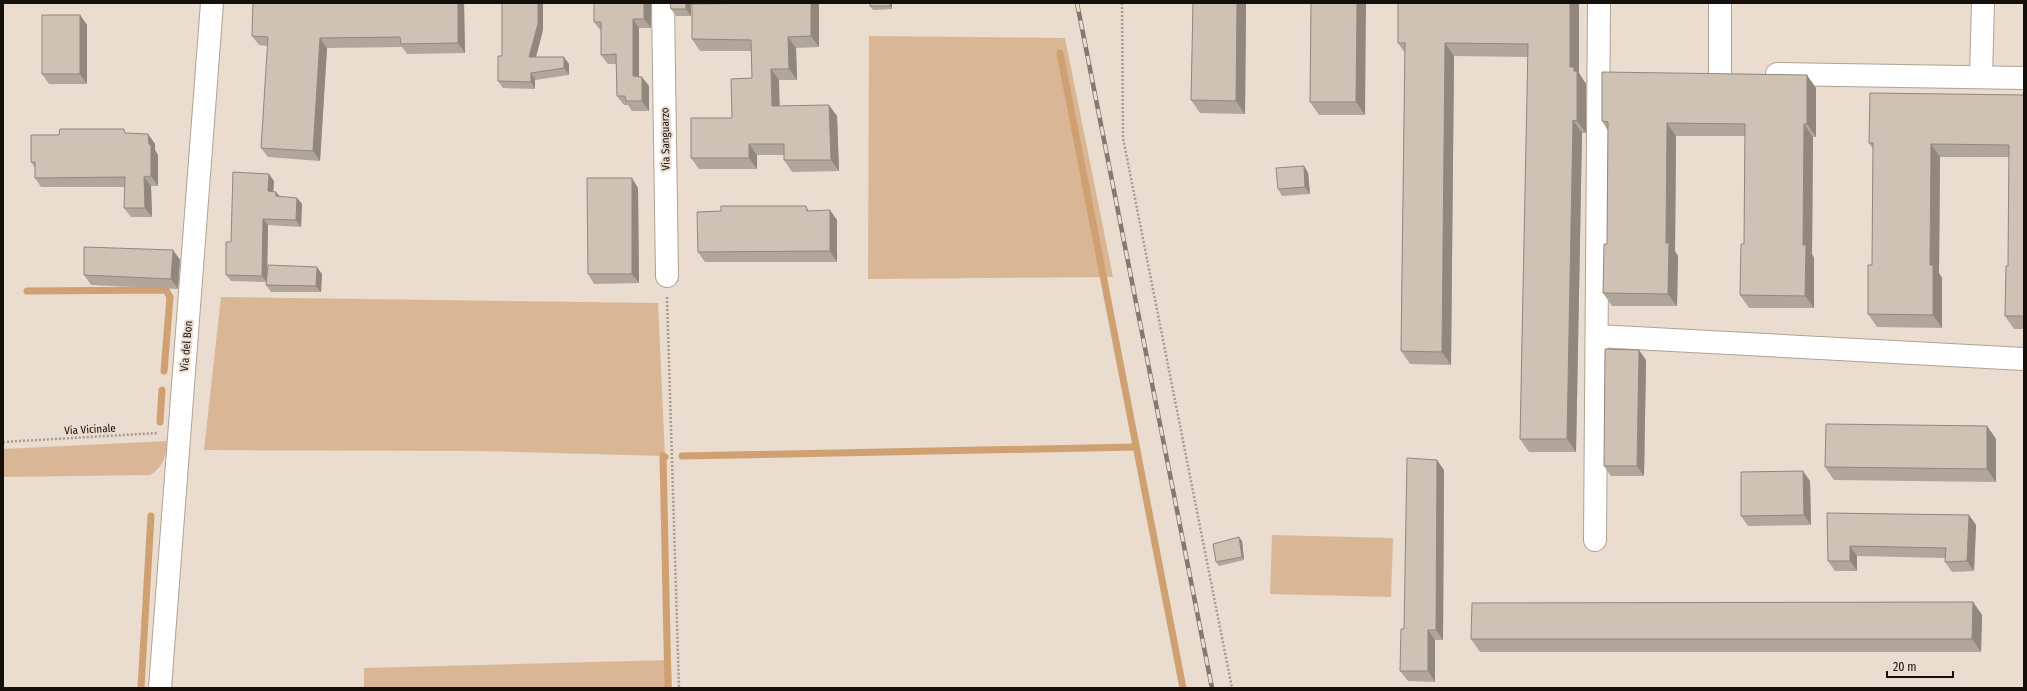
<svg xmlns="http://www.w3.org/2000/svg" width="2027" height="691" viewBox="0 0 2027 691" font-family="'Fira Sans Condensed',sans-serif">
	<rect width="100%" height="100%" fill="#eadcce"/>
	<!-- green -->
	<g fill="#d9b796">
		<path d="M 869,36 L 1065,38 L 1113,277 L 868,279 Z"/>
		<path d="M 221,297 L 658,303 L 665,456 L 479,451 L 204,450 Z"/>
		<path d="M 167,441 C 166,457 163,467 150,475 L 3,477 L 3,449 Z"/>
		<path d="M 1272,535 L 1393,538 L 1391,597 L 1270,594 Z"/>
		<path d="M 671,660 L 672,688 L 364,688 L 364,668 Z"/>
	</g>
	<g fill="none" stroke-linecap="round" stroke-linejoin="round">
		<!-- stream -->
		<g stroke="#cfa071" stroke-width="7">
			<path d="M 1060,53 L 1183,688"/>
			<path d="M 27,291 L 166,290 L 170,297 L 164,371"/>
			<path d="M 160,422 L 162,390"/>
			<path d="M 682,456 L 1136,447"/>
			<path d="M 665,457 L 663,456 L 668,688"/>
			<path d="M 141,688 L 151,516"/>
		</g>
		<defs>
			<g id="minor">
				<path d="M 663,3 L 667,276"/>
				<path d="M 1720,74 L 1720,3"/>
				<path d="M 1777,74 L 2024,78"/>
				<path d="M 1981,77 L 1983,3"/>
				<path d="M 1597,336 L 2024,359"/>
				<path d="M 1595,540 L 1599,3"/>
				<path d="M 160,688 C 176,460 196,232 212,3"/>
			</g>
		</defs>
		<!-- minor casing -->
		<use href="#minor" stroke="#b0a395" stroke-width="24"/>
		<!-- path -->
		<g stroke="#a69b90" stroke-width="2.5" stroke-dasharray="2 2" stroke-linecap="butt">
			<path d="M 1122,3 L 1123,138 L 1232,688"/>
			<path d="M 667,297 L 679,688"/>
			<path d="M 3,442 L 158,433"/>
		</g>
		<!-- minor -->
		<use href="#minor" stroke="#fff" stroke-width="22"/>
		<defs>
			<path id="rail" d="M 1077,3 L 1212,688"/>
		</defs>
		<!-- rail casing -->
		<use href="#rail" stroke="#837970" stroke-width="4.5"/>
		<!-- rail -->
		<use href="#rail" stroke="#eadcce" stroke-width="3" stroke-dasharray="9" stroke-linecap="butt"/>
	</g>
	<!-- wall -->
	<g fill="#b2a69a">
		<path d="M 253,3 L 464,3 L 465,53 L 407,54 L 402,47 L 327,48 L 320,161 L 268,157 L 261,148 L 268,46 L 259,45 L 252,36 Z"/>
		<path d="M 502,3 L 543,3 L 543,30 L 536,57 L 569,64 L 569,75 L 535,80 L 535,89 L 503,88 L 498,81 L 502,56 Z"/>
		<path d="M 594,3 L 651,3 L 651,28 L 639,28 L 639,77 L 649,86 L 649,111 L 632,111 L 628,105 L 624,105 L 617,96 L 616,64 L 608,64 L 601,55 L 601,31 L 594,22 Z"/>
		<path d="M 691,3 L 691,16 L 676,16 L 671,9 Z"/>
		<path d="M 776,3 L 819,3 L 819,47 L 796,48 L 797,80 L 779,80 L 779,106 L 837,116 L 839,171 L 792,172 L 784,160 L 784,155 L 757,155 L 757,169 L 699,169 L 691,158 L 732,118 L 752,78 L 751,51 L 700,51 L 692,39 Z"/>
		<path d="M 892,3 L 892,9 L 873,10 L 870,6 Z"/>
		<path d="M 1193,3 L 1246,3 L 1245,114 L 1200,113 L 1191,100 Z"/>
		<path d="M 1311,3 L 1365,115 L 1319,115 L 1310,102 Z"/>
		<path d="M 1398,3 L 1579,3 L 1579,73 L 1586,84 L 1586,133 L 1582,133 L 1576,452 L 1529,452 L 1520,439 L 1528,57 L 1454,56 L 1451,365 L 1410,364 L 1401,351 L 1405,53 L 1398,43 Z"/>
		<path d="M 80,15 L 87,25 L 87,84 L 49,84 L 42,74 Z"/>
		<path d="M 1816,88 L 1816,137 L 1813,137 L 1812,254 L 1814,258 L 1814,308 L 1749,308 L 1740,295 L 1744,244 L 1745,136 L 1676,136 L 1675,251 L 1678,256 L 1677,306 L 1612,306 L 1603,293 L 1607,244 L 1608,131 L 1602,121 Z"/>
		<path d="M 2024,95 L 2024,329 L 2014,329 L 2005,316 L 2008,266 L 2009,157 L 1940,157 L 1939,273 L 1942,278 L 1942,328 L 1877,327 L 1868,314 L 1872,265 L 1873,149 L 1869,143 Z"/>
		<path d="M 127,134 L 148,134 L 155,144 L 155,150 L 158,155 L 158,186 L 151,186 L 152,217 L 131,217 L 124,208 L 125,187 L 41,187 L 35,178 L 35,168 L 31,162 Z"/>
		<path d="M 1304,166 L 1308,173 L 1310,194 L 1282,196 L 1278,189 Z"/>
		<path d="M 274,181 L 273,192 L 276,192 L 279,197 L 297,198 L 302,204 L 301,227 L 268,225 L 267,273 L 322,274 L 321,292 L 271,292 L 266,285 L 266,282 L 231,281 L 226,275 L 231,242 Z"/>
		<path d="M 638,188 L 639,283 L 594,284 L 588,274 Z"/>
		<path d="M 806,206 L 809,211 L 837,220 L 837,262 L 705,262 L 698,252 L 721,211 Z"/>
		<path d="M 173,250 L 180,260 L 178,289 L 91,285 L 84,275 Z"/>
		<path d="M 1646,360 L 1644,476 L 1611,476 L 1604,466 Z"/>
		<path d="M 1987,426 L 1996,439 L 1996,482 L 1834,480 L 1825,467 Z"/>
		<path d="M 1444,470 L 1443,640 L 1435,640 L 1435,682 L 1408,681 L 1400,671 L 1404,629 Z"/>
		<path d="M 1810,481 L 1811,525 L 1748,526 L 1741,516 Z"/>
		<path d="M 1827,513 L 1969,515 L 1976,525 L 1974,571 L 1952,572 L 1945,562 L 1945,558 L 1857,556 L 1857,571 L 1835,571 L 1828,561 Z"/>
		<path d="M 1242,541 L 1244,560 L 1219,566 L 1216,562 Z"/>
		<path d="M 1973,602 L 1982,615 L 1981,652 L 1480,652 L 1471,639 Z"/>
	</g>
	<!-- shaded-wall -->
	<g fill="#91877d">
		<path d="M 458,3 L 464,3 L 465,53 L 458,43 Z"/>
		<path d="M 538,3 L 543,3 L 543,30 L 534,64 L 529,57 Z"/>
		<path d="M 644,3 L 651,3 L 651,28 L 644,19 Z"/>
		<path d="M 686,3 L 691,3 L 691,16 L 686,9 Z"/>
		<path d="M 811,3 L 819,3 L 819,47 L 811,36 Z"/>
		<path d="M 890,3 L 892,3 L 892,9 L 890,6 Z"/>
		<path d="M 1237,3 L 1246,3 L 1245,114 L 1236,101 Z"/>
		<path d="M 1357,3 L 1366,3 L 1365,115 L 1356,102 Z"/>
		<path d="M 1570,3 L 1579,3 L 1579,73 L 1586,84 L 1586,133 L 1577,121 L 1570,67 Z"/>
		<path d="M 80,15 L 87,25 L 87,84 L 80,74 Z"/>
		<path d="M 633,19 L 639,28 L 639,86 L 633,76 Z"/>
		<path d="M 788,37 L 796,48 L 797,80 L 789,69 Z"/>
		<path d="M 320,38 L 327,48 L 320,161 L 313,151 Z"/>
		<path d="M 1445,43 L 1454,56 L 1451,365 L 1442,352 Z"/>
		<path d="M 564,57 L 569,64 L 569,75 L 564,68 Z"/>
		<path d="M 771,69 L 779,80 L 780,117 L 772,106 Z"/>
		<path d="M 531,73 L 535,80 L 535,89 L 531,82 Z"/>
		<path d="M 1807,75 L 1816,88 L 1816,137 L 1807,124 Z"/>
		<path d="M 642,77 L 649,86 L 649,111 L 642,101 Z"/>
		<path d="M 829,105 L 837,116 L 839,171 L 831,160 Z"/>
		<path d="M 1573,120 L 1582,133 L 1576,452 L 1567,439 Z"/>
		<path d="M 1667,123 L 1676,136 L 1675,251 L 1678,256 L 1677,306 L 1668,294 L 1666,243 Z"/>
		<path d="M 1804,124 L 1813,137 L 1812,254 L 1814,258 L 1814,308 L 1805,296 L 1803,245 Z"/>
		<path d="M 148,134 L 155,144 L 155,150 L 158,155 L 158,186 L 151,176 Z"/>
		<path d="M 749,144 L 757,155 L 757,169 L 749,158 Z"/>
		<path d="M 1931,144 L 1940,157 L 1939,273 L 1942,278 L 1942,328 L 1933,315 L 1930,265 Z"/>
		<path d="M 1304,166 L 1308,173 L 1310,194 L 1305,187 Z"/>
		<path d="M 269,174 L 274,181 L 273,198 L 268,191 Z"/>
		<path d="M 144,177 L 151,186 L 152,217 L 145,208 Z"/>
		<path d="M 632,178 L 638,188 L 639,283 L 632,274 Z"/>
		<path d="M 276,192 L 281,198 L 276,196 Z"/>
		<path d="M 297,198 L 302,204 L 301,227 L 296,220 Z"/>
		<path d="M 830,210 L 837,220 L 837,262 L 830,251 Z"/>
		<path d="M 263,219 L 268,225 L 267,282 L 262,276 Z"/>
		<path d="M 173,250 L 180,260 L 178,289 L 171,279 Z"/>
		<path d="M 317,267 L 322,274 L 321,292 L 316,286 Z"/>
		<path d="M 1639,350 L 1646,360 L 1644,476 L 1637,466 Z"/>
		<path d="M 1987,426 L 1996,439 L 1996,482 L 1987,469 Z"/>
		<path d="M 1437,460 L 1444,470 L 1443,640 L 1436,630 Z"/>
		<path d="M 1803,471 L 1810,481 L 1811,525 L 1804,515 Z"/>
		<path d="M 1969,515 L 1976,525 L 1974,571 L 1967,561 Z"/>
		<path d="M 1239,537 L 1242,541 L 1244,560 L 1242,557 Z"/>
		<path d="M 1850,546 L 1857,556 L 1857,571 L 1850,561 Z"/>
		<path d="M 1973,602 L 1982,615 L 1981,652 L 1972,639 Z"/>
		<path d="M 1428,630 L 1435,640 L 1435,682 L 1428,671 Z"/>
	</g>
	<!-- building -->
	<g fill="#cfc1b3" stroke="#91877d">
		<path d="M 253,3 L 458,3 L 458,43 L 401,44 L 400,37 L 320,38 L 313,151 L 261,148 L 268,37 L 252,36 Z"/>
		<path d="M 502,3 L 538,3 L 538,24 L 529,57 L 564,57 L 564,68 L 531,73 L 531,82 L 498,81 L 498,56 L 502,56 Z"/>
		<path d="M 594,3 L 644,3 L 644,19 L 633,19 L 633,76 L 642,77 L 642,101 L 626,101 L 625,96 L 617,96 L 616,54 L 601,55 L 601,22 L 594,22 Z"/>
		<path d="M 670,3 L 686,3 L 686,9 L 671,9 Z"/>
		<path d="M 776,3 L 811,3 L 811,36 L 788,37 L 789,69 L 771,69 L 772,106 L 829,105 L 831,160 L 784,160 L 784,144 L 749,144 L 749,158 L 691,158 L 691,118 L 732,118 L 731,79 L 752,78 L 751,40 L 692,39 L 692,4 Z"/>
		<rect x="870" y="3" width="20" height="3"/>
		<path d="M 1193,3 L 1237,3 L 1236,101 L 1191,100 Z"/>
		<path d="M 1311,3 L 1357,3 L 1356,102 L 1310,102 Z"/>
		<path d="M 1398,3 L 1570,3 L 1570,67 L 1574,67 L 1574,71 L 1577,71 L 1577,121 L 1573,120 L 1567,439 L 1520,439 L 1528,44 L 1445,43 L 1442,352 L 1401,351 L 1405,43 L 1398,43 Z"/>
		<rect x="42" y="15" width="38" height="59"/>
		<path d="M 1602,72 L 1807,75 L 1807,124 L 1804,124 L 1803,245 L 1806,245 L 1805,296 L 1740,295 L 1741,244 L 1744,244 L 1745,124 L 1667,123 L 1666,243 L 1669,243 L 1668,294 L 1603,293 L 1604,244 L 1607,244 L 1608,122 L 1602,121 Z"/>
		<path d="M 1870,93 L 2024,95 L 2024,316 L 2005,316 L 2006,266 L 2008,266 L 2009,145 L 1931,144 L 1930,265 L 1933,265 L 1933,315 L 1868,314 L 1868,265 L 1872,265 L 1873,143 L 1869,143 Z"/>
		<path d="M 60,129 L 124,129 L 125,133 L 148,134 L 149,144 L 151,145 L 151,176 L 144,177 L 145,208 L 124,208 L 125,177 L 35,178 L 35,162 L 31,162 L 31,135 L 59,135 Z"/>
		<path d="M 1304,166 L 1305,187 L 1278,189 L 1276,168 Z"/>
		<path d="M 233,172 L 269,174 L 268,191 L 276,192 L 276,196 L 297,198 L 296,220 L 263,219 L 262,276 L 226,275 L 226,242 L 231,242 Z"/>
		<path d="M 587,178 L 632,178 L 632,274 L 588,274 Z"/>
		<path d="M 721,206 L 806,206 L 807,211 L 830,210 L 830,251 L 698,252 L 697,212 L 721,211 Z"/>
		<path d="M 84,247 L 173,250 L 171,279 L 84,275 Z"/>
		<path d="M 268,265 L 317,267 L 316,286 L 266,285 Z"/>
		<path d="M 1605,349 L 1639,350 L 1637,466 L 1604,466 Z"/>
		<path d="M 1826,424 L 1987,426 L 1987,469 L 1825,467 Z"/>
		<path d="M 1407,458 L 1437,460 L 1436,630 L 1428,630 L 1428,671 L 1400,671 L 1401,629 L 1404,629 Z"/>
		<path d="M 1803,471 L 1804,515 L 1741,516 L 1741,472 Z"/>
		<path d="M 1827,513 L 1969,515 L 1967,561 L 1945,562 L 1946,548 L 1850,546 L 1850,561 L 1828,561 Z"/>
		<path d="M 1239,537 L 1242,557 L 1216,562 L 1213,544 Z"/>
		<path d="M 1973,602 L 1972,639 L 1471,639 L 1472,603 Z"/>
	</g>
	<g text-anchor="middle" stroke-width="4" stroke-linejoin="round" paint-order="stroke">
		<!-- street labels -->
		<g font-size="11" fill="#140f0b" stroke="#eadcce">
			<text transform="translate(665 139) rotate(-91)" y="4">Via Sanguarzo</text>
			<text transform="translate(186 346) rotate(-85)" y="4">Via del Bon</text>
			<text transform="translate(90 429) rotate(-3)" y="4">Via Vicinale</text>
		</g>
	</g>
	<!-- border -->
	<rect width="2027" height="691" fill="none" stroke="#140f0b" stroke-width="8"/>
	<!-- scale -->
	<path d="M1887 671v6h66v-6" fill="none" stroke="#140f0b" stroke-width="2"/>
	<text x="1893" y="671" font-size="12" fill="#140f0b" stroke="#eadcce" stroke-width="3" paint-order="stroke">20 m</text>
</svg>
